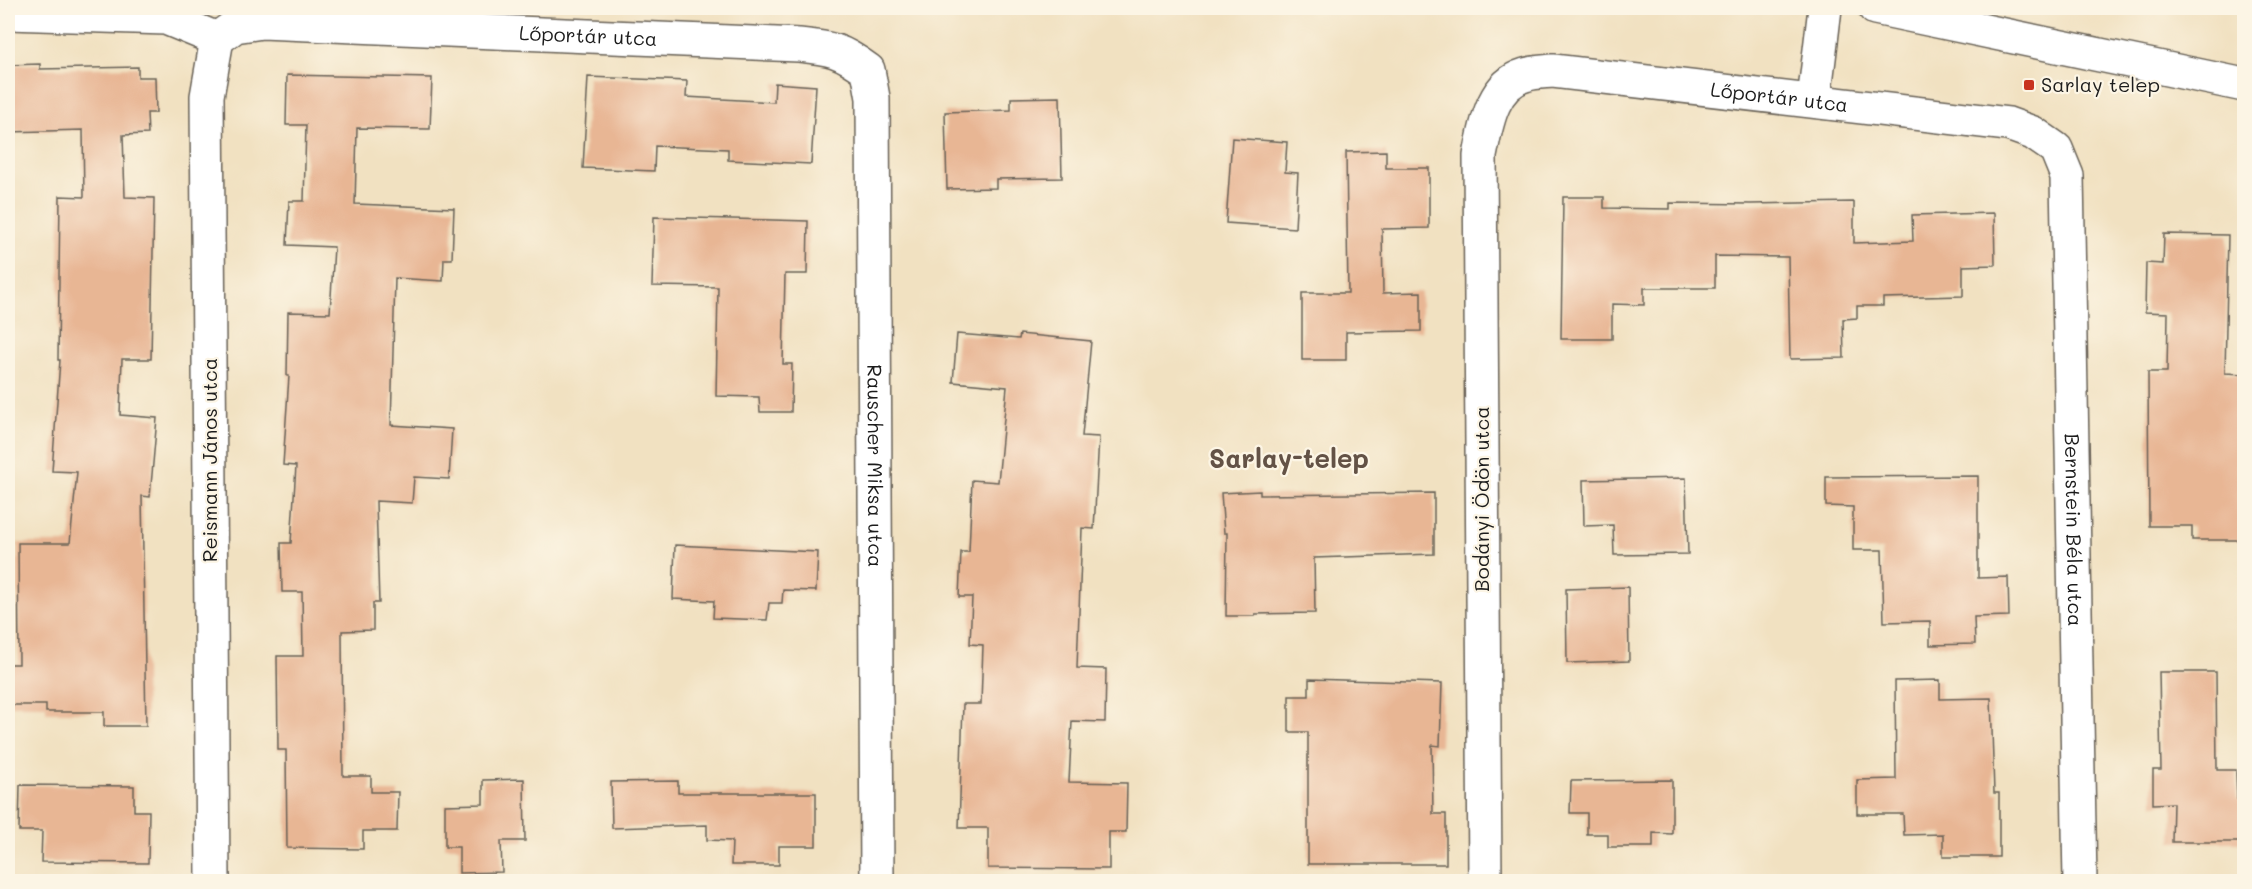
<svg xmlns="http://www.w3.org/2000/svg" width="2252" height="889" viewBox="0 0 2252 889" font-family="Mali,sans-serif">
	<rect width="100%" height="100%" fill="#fcf5e5"/>
	<filter id="ink" filterUnits="userSpaceOnUse"><feTurbulence type="fractalNoise" baseFrequency=".0167" numOctaves="2"/><feDisplacementMap in="SourceGraphic" scale="12" xChannelSelector="R" yChannelSelector="G"/><feConvolveMatrix kernelMatrix="1 2 1 2 8 2 1 2 1" color-interpolation-filters="sRGB"/></filter>
	<filter id="wash" filterUnits="userSpaceOnUse"><feTurbulence type="fractalNoise" baseFrequency=".008" numOctaves="4" result="noise"/><feDisplacementMap in="SourceGraphic" scale="24" xChannelSelector="R" yChannelSelector="G"/><feGaussianBlur stdDeviation="1.35" result="paint"/><feColorMatrix in="noise" values="0 0 0 0 0 0 0 0 0 0 0 0 0 0 0 0 0 1.4 0 .05"/><feComposite in="paint" operator="in"/></filter>
	<g filter="url(#wash)">
		<rect width="100%" height="100%" fill="#f1e1c1"/>
		<g id="blocks">
			<!-- building -->
			<g fill="#e8b694">
				<path d="M 40,64 L 40,69 L 138,67 L 138,77 L 155,77 L 156,113 L 147,113 L 148,134 L 123,135 L 125,197 L 154,198 L 151,359 L 122,359 L 120,415 L 157,418 L 150,497 L 142,496 L 146,726 L 104,726 L 104,712 L 46,712 L 46,705 L 8,705 L 8,664 L 19,664 L 18,543 L 70,543 L 77,472 L 52,471 L 60,360 L 58,360 L 60,196 L 84,197 L 83,130 L 8,132 L 8,65 Z"/>
				<path d="M 287,75 L 432,78 L 430,129 L 357,128 L 355,204 L 454,208 L 452,259 L 444,259 L 443,281 L 395,278 L 391,425 L 452,429 L 449,479 L 414,477 L 412,503 L 376,501 L 379,603 L 373,603 L 373,630 L 342,631 L 343,776 L 371,776 L 371,792 L 398,792 L 397,831 L 363,831 L 363,849 L 287,848 L 286,750 L 278,750 L 277,656 L 303,656 L 302,592 L 282,592 L 281,543 L 291,543 L 296,466 L 283,465 L 289,376 L 287,376 L 288,312 L 330,313 L 334,247 L 287,245 L 289,201 L 304,201 L 306,125 L 286,125 Z"/>
				<path d="M 588,77 L 687,81 L 686,97 L 774,102 L 775,83 L 816,86 L 811,164 L 728,160 L 728,149 L 655,146 L 654,171 L 583,168 Z"/>
				<path d="M 1060,97 L 1062,178 L 996,179 L 996,188 L 947,189 L 945,112 L 1011,110 L 1011,98 Z"/>
				<path d="M 1232,138 L 1287,142 L 1285,172 L 1298,173 L 1295,228 L 1226,223 Z"/>
				<path d="M 1386,151 L 1386,168 L 1429,168 L 1429,228 L 1382,229 L 1383,293 L 1421,292 L 1421,331 L 1346,332 L 1346,360 L 1302,360 L 1302,293 L 1348,293 L 1346,152 Z"/>
				<path d="M 1563,197 L 1604,197 L 1604,208 L 1670,209 L 1670,203 L 1751,204 L 1854,202 L 1854,243 L 1913,241 L 1912,215 L 1994,213 L 1995,265 L 1963,266 L 1963,296 L 1883,298 L 1883,306 L 1857,306 L 1857,318 L 1843,319 L 1844,358 L 1790,359 L 1788,257 L 1715,256 L 1715,288 L 1644,288 L 1644,305 L 1612,304 L 1612,339 L 1561,339 Z"/>
				<path d="M 654,217 L 808,221 L 807,274 L 785,274 L 783,364 L 792,364 L 791,412 L 760,412 L 759,397 L 716,396 L 718,287 L 652,286 Z"/>
				<path d="M 2164,234 L 2228,235 L 2225,373 L 2244,374 L 2244,540 L 2192,540 L 2192,526 L 2149,526 L 2148,372 L 2167,372 L 2168,313 L 2145,312 L 2146,263 L 2163,264 Z"/>
				<path d="M 957,334 L 1019,339 L 1020,334 L 1091,341 L 1082,436 L 1099,437 L 1094,529 L 1082,528 L 1077,668 L 1106,669 L 1105,722 L 1072,721 L 1069,782 L 1127,783 L 1126,832 L 1109,832 L 1109,869 L 988,868 L 988,828 L 959,828 L 963,704 L 981,704 L 983,645 L 970,644 L 972,597 L 959,597 L 961,552 L 969,552 L 972,480 L 998,482 L 1007,387 L 953,382 Z"/>
				<path d="M 1978,476 L 1978,578 L 2008,577 L 2009,616 L 1974,617 L 1975,644 L 1930,645 L 1930,621 L 1884,622 L 1882,550 L 1853,550 L 1853,507 L 1826,506 L 1826,477 Z"/>
				<path d="M 1686,478 L 1688,554 L 1614,555 L 1613,525 L 1584,526 L 1583,480 Z"/>
				<path d="M 1260,491 L 1260,495 L 1434,493 L 1434,554 L 1314,558 L 1315,613 L 1255,614 L 1255,616 L 1226,616 L 1227,533 L 1224,533 L 1221,493 Z"/>
				<path d="M 675,545 L 818,552 L 816,591 L 783,590 L 782,603 L 769,603 L 767,620 L 713,618 L 714,601 L 673,599 Z"/>
				<path d="M 1628,587 L 1629,661 L 1567,663 L 1566,589 Z"/>
				<path d="M 2159,672 L 2216,672 L 2217,770 L 2236,770 L 2237,799 L 2244,799 L 2244,842 L 2172,842 L 2173,803 L 2153,804 L 2153,770 L 2161,770 Z"/>
				<path d="M 1309,679 L 1442,683 L 1440,746 L 1432,745 L 1433,814 L 1446,814 L 1446,864 L 1308,864 L 1308,732 L 1289,732 L 1289,696 L 1309,696 Z"/>
				<path d="M 1940,680 L 1940,699 L 1991,698 L 1994,793 L 1999,793 L 1999,857 L 1943,857 L 1943,834 L 1904,835 L 1903,814 L 1857,814 L 1857,780 L 1896,779 L 1895,681 Z"/>
				<path d="M 524,779 L 525,841 L 501,841 L 502,872 L 459,873 L 459,847 L 445,847 L 445,805 L 483,804 L 483,780 Z"/>
				<path d="M 1672,780 L 1672,834 L 1653,833 L 1653,847 L 1608,847 L 1608,834 L 1587,834 L 1587,813 L 1570,813 L 1571,781 Z"/>
				<path d="M 678,781 L 678,793 L 816,793 L 816,846 L 779,846 L 779,865 L 731,865 L 732,841 L 707,840 L 707,825 L 612,828 L 611,782 Z"/>
				<path d="M 20,785 L 134,786 L 134,811 L 149,811 L 148,863 L 41,862 L 42,831 L 19,831 Z"/>
			</g>
		</g>
	</g>
	<g filter="url(#ink)">
		<use href="#blocks" fill-opacity="0" stroke="#676156" stroke-width="1.5"/>
		<g fill="none" stroke-linecap="round" stroke-linejoin="round">
			<defs>
				<g id="street">
					<path d="M 8,13 L 166,18 L 217,39"/>
					<path id="s1" d="M 217,39 L 235,26 L 262,22 L 799,45 C 831,48 841,50 868,70 L 873,98 L 877,882"/>
					<path d="M 1814,100 L 1825,8"/>
					<path d="M 213,882 L 207,96 L 217,39"/>
					<path id="s2" d="M 1485,882 L 1480,156 C 1486,127 1491,85 1525,75 C 1533,72 1544,72 1553,71 L 2008,124 L 2033,133 L 2056,149 L 2067,176 L 2080,882"/>
				</g>
				<path id="secondary" d="M 1875,8 L 2244,85"/>
			</defs>
			<!-- street casing -->
			<use href="#street" stroke="#676156" stroke-width="36"/>
			<!-- secondary casing -->
			<use href="#secondary" stroke="#676156" stroke-width="36"/>
			<!-- street -->
			<use href="#street" stroke="#fff" stroke-width="33"/>
			<!-- secondary -->
			<use href="#secondary" stroke="#fff" stroke-width="33"/>
		</g>
	</g>
	<!-- markers -->
	<rect fill="#c8321e" stroke="#fcf5e5" stroke-width="2" x="2023" y="79" width="12" height="12" rx="3"/>
	<g text-anchor="middle" stroke-width="4.5" stroke-linejoin="round" paint-order="stroke">
		<!-- street labels -->
		<g font-size="20" fill="#1c1c1c" stroke="#fcf5e5">
			<text dy="7" stroke="none"><textPath href="#s1" startOffset="376">Lőportár utca</textPath></text>
			<text dy="7" stroke="none"><textPath href="#s2" startOffset="1080">Lőportár utca</textPath></text>
			<text transform="translate(210 460) rotate(-90)" y="7">Reismann János utca</text>
			<text dy="7" stroke="none"><textPath href="#s1" startOffset="1058">Rauscher Miksa utca</textPath></text>
			<text transform="translate(1482 499) rotate(-90)" y="7">Bodányi Ödön utca</text>
			<text dy="7" stroke="none"><textPath href="#s2" startOffset="1748">Bernstein Béla utca</textPath></text>
		</g>
		<!-- poi labels -->
		<g font-size="20" fill="#1c1c1c" stroke="#fcf5e5" text-anchor="start">
			<text x="2041" y="92">Sarlay telep</text>
		</g>
		<!-- district labels -->
		<g font-size="26" font-weight="bold" fill="#635246" stroke="#fcf5e5">
			<text x="1289" y="468">Sarlay-telep</text>
		</g>
	</g>
	<!-- margin -->
	<rect width="2252" height="889" fill="none" stroke="#fcf5e5" stroke-width="30"/>
</svg>
